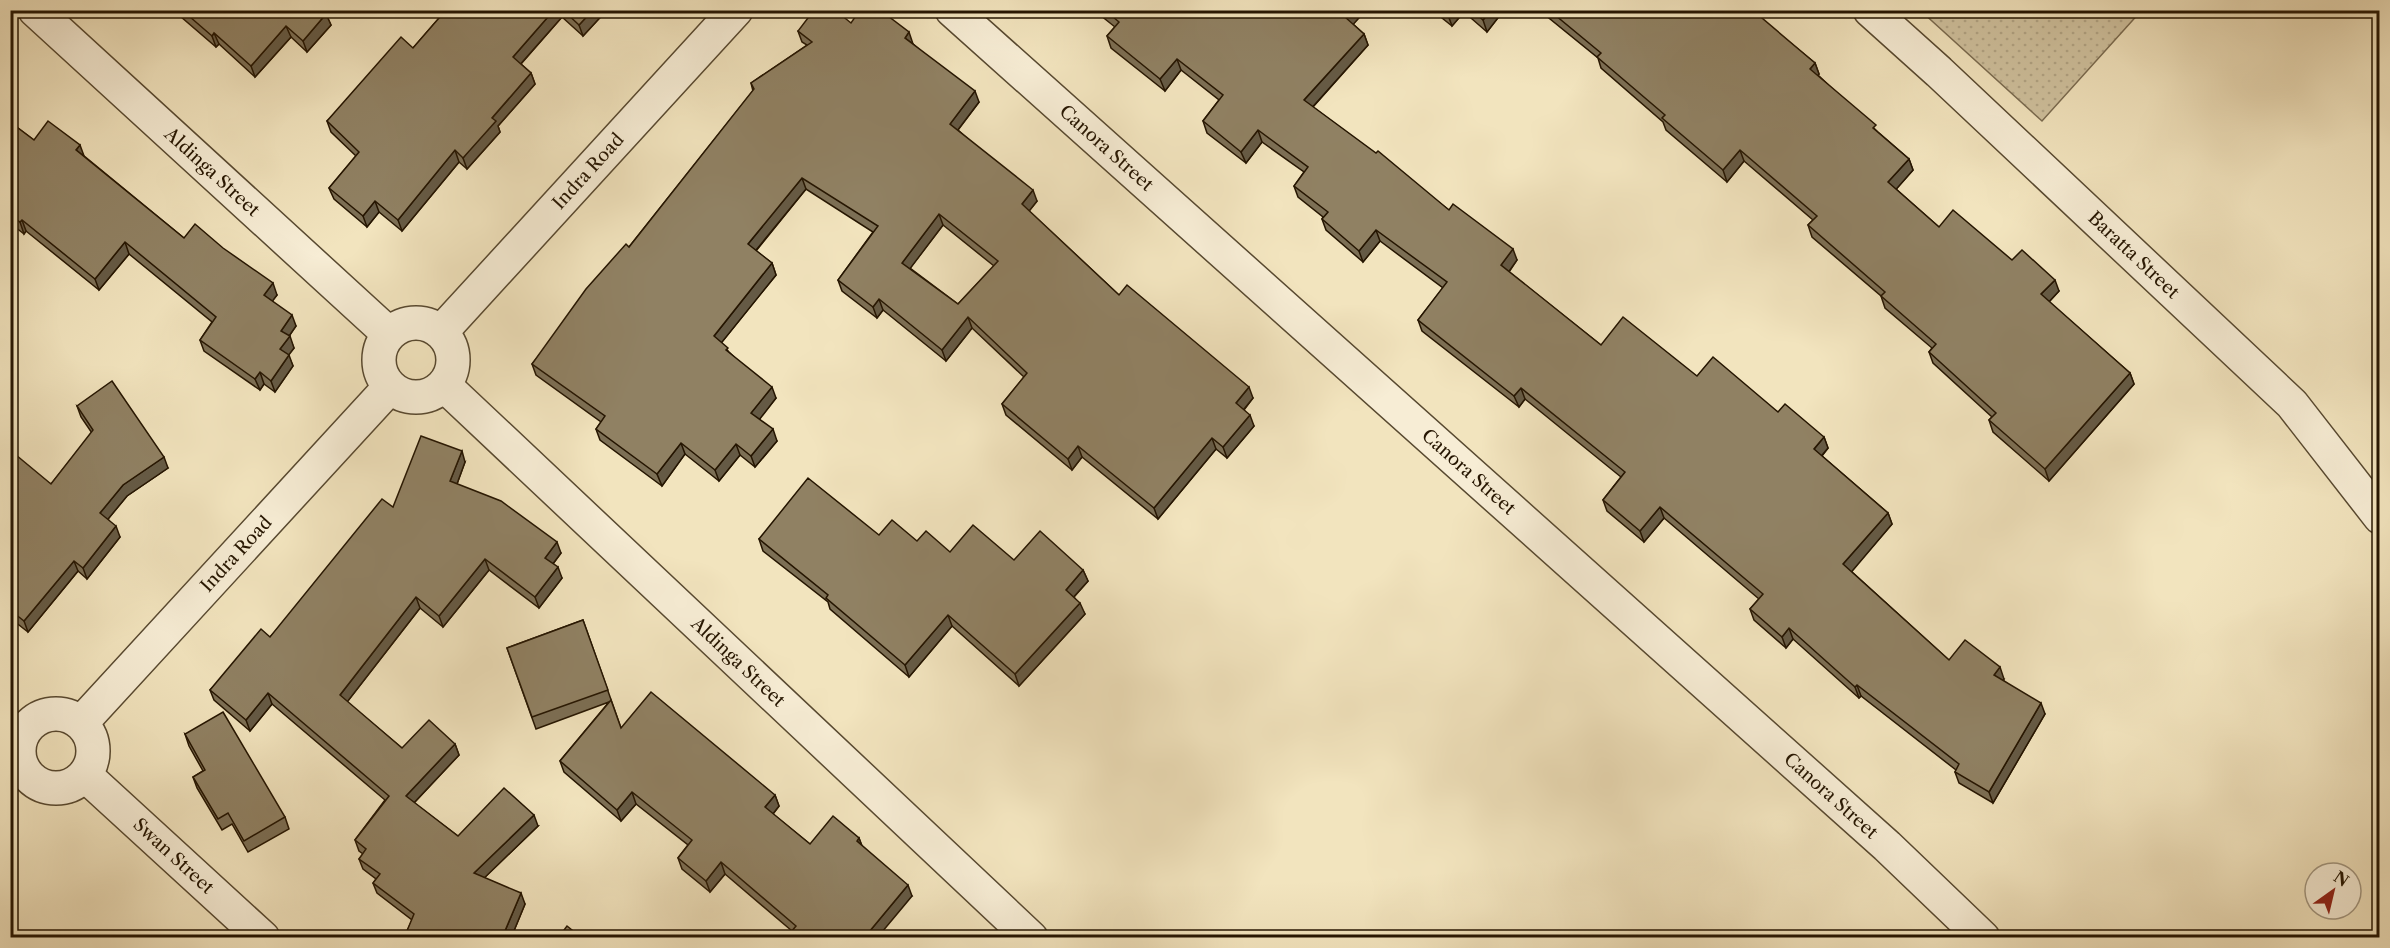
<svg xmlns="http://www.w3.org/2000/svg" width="2390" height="948" viewBox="0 0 2390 948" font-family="'Libre Caslon Text',serif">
	<defs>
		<pattern id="park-dots" width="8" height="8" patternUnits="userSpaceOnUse" patternTransform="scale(1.5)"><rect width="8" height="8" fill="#cfc19e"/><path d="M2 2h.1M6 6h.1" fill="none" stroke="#b2a586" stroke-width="1.8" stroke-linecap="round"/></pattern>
	</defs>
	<rect width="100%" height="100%" fill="#f2e4be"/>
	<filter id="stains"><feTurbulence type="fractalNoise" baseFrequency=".00333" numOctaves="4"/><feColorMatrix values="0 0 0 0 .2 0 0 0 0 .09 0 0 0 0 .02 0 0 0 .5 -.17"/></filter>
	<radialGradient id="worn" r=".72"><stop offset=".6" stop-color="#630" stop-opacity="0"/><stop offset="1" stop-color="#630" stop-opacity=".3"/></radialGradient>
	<!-- park -->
	<path fill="url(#park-dots)" stroke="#7a6b50" stroke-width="1.5" d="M 1921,11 L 2141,11 L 2042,121 Z"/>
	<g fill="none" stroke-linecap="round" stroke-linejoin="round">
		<defs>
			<g id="minor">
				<path id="s1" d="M 35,10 L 389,334"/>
				<path id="s2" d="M 952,10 L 1887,846 L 1983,938"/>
				<path id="s3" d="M 1870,10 L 1939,72 L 2292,404 L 2380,517"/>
				<circle cx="416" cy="360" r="37"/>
				<path id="s4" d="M 441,332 L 736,10"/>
				<path id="s5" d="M 444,385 L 1031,938"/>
				<circle cx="56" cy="751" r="37"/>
				<path id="s6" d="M 82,722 L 390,387"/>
				<path id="s7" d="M 85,775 L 263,938"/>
			</g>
		</defs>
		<!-- minor casing -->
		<use href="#minor" stroke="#584930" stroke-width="36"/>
		<!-- minor -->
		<use href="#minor" stroke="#f7edd5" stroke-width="33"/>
	</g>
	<!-- wall -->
	<g fill="#7c6f55" stroke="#251501" stroke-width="1.5" fill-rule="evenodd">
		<path d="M 173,10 L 322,10 L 326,14 L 331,25 L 307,52 L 291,37 L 255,77 L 219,44 L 216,47 Z"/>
		<path d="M 446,10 L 607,10 L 583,36 L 562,17 L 521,64 L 531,73 L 535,84 L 498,126 L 500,132 L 467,169 L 459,162 L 402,231 L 379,212 L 367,227 L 334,199 L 329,188 L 356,156 L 331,132 L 327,121 L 413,48 Z"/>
		<path d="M 1366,10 L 1353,24 L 1364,34 L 1368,45 L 1313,107 L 1449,210 L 1517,260 L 1509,272 L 1601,345 L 1697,376 L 1778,412 L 1824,437 L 1828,448 L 1822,456 L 1888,513 L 1892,524 L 1851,571 L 1949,660 L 2004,679 L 2003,680 L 2045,714 L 1993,803 L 1959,783 L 1955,772 L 1956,770 L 1861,696 L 1859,698 L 1793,639 L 1786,648 L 1754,620 L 1750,609 L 1759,599 L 1664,518 L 1644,542 L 1607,511 L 1603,500 L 1621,477 L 1525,399 L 1519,407 L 1422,331 L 1418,320 L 1443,288 L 1380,241 L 1363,262 L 1326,230 L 1322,219 L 1323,217 L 1298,197 L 1294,186 L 1304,172 L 1262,142 L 1246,163 L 1207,133 L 1203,121 L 1219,100 L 1181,70 L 1165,91 L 1111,48 L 1107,36 L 1115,27 L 1095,11 Z"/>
		<path d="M 1432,10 L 1504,10 L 1487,32 L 1464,12 L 1452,26 Z"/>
		<path d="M 1539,10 L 1750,10 L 1815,63 L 1819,74 L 1818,75 L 1878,132 L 1909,159 L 1913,170 L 1896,189 L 1939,227 L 2012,260 L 2059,291 L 2049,302 L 2130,373 L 2134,384 L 2049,481 L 1993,432 L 1989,420 L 1992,417 L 1933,363 L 1929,352 L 1932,348 L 1885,308 L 1881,296 L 1812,237 L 1808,225 L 1813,220 L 1744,161 L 1727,182 L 1666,130 L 1663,122 L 1601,68 L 1598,58 Z"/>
		<path d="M 851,23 L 913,44 L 979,102 L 958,130 L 1037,201 L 1029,211 L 1119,295 L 1253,398 L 1244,410 L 1254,426 L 1227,458 L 1216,449 L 1158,519 L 1082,457 L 1072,470 L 1006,415 L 1002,404 L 1024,377 L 972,328 L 946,361 L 883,310 L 877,318 L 842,291 L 838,280 L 873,232 L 806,189 L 756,251 L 772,263 L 776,275 L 721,343 L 729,352 L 776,398 L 759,419 L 777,441 L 755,467 L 740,455 L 719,481 L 685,454 L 662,486 L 600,440 L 596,429 L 601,422 L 536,375 L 532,364 L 629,247 L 753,91 L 751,83 L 807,45 L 802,42 L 798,31 ZM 943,225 L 994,266 L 958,304 L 910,268 Z"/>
		<path d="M 10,122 L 34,140 L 84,156 L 184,238 L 277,295 L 272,301 L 296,326 L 289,336 L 294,348 L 288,355 L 293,366 L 275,392 L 264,384 L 260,390 L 204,351 L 200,340 L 212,322 L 129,254 L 99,290 L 26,231 L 24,234 L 10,223 Z"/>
		<path d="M 77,406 L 168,468 L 127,496 L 108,519 L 120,537 L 87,579 L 78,571 L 28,632 L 10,618 L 10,462 L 51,484 L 92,433 L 81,417 Z"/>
		<path d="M 465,462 L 457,484 L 561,553 L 553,564 L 562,578 L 539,608 L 489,570 L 443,627 L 420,608 L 347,702 L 402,748 L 455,744 L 459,755 L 414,803 L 458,836 L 538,826 L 484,878 L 525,904 L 511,938 L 404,938 L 412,920 L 377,893 L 373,883 L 376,879 L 363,869 L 359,859 L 363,854 L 359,851 L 355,840 L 385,800 L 272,704 L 250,731 L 214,700 L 210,690 L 270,637 L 393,507 Z"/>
		<path d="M 879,535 L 917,541 L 950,552 L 1083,570 L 1088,581 L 1074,597 L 1085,614 L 1019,686 L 952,626 L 909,677 L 830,609 L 828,602 L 763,551 L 759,539 Z"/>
		<path d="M 583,620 L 621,728 L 775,795 L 779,806 L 773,814 L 810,844 L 859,838 L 862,846 L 912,896 L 792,931 L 725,874 L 710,892 L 682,869 L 678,858 L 688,845 L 636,804 L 621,821 L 564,772 L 560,761 L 609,702 L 536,729 L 507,648 Z"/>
		<path d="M 185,734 L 285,817 L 289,829 L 248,852 L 232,824 L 222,830 L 197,788 L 193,777 L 203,771 L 189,746 Z"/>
	</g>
	<!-- shaded-wall -->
	<g fill="#655a45" stroke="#251501" stroke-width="1.5">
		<path d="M 554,10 L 560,10 L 562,17 L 517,68 L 513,57 Z"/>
		<path d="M 593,10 L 607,10 L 583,36 L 579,25 Z"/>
		<path d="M 1351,10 L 1366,10 L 1350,28 L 1345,17 Z"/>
		<path d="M 1451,10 L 1463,10 L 1464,12 L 1452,26 L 1448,15 Z"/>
		<path d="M 1491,10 L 1504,10 L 1487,32 L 1483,20 Z"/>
		<path d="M 326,14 L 331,25 L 307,52 L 303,41 Z"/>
		<path d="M 286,26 L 291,37 L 255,77 L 251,66 Z"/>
		<path d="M 909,32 L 913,44 L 905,38 Z"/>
		<path d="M 214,33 L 219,44 L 216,47 L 212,36 Z"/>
		<path d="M 1364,34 L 1368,45 L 1308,112 L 1304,100 Z"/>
		<path d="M 1177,59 L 1181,70 L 1165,91 L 1160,79 Z"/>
		<path d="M 1815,63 L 1819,74 L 1814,80 L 1810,69 Z"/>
		<path d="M 531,73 L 535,84 L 498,126 L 500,132 L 467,169 L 463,158 L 492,118 Z"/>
		<path d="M 975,91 L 979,102 L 954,135 L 950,124 Z"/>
		<path d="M 1258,130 L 1262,142 L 1246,163 L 1241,152 Z"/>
		<path d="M 80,145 L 84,156 L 76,150 Z"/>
		<path d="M 455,150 L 459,162 L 402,231 L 398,220 Z"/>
		<path d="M 1740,150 L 1744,161 L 1727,182 L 1723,170 Z"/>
		<path d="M 1909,159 L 1913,170 L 1892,194 L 1888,182 Z"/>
		<path d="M 802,178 L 806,189 L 752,255 L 748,244 Z"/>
		<path d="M 1033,190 L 1037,201 L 1026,215 L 1022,204 Z"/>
		<path d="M 375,201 L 379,212 L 367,227 L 363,216 Z"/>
		<path d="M 939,214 L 943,225 L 906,274 L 902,263 Z"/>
		<path d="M 22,220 L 26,231 L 24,234 L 20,222 Z"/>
		<path d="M 1376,230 L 1380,241 L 1363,262 L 1359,251 Z"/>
		<path d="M 125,242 L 129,254 L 99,290 L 95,279 Z"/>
		<path d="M 1513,249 L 1517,260 L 1505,277 L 1501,265 Z"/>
		<path d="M 772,263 L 776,275 L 718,347 L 714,336 Z"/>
		<path d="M 2055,280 L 2059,291 L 2045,306 L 2041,294 Z"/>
		<path d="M 273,283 L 277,295 L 268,307 L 264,295 Z"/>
		<path d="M 879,299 L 883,310 L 877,318 L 873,307 Z"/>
		<path d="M 292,315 L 296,326 L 285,342 L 281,331 Z"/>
		<path d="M 968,317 L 972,328 L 946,361 L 942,350 Z"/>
		<path d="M 290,336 L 294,348 L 285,360 L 280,349 Z"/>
		<path d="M 289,355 L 293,366 L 275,392 L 271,381 Z"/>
		<path d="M 260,372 L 264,384 L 260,390 L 255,379 Z"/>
		<path d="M 2130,373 L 2134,384 L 2049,481 L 2045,469 Z"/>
		<path d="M 772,387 L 776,398 L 756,424 L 751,413 Z"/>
		<path d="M 1249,387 L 1253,398 L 1240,414 L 1236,403 Z"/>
		<path d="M 1521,388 L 1525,399 L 1519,407 L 1514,396 Z"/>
		<path d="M 1250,415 L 1254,426 L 1227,458 L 1223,447 Z"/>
		<path d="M 773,429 L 777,441 L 755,467 L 751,456 Z"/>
		<path d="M 1824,437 L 1828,448 L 1818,460 L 1814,449 Z"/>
		<path d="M 1212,438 L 1216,449 L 1158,519 L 1154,508 Z"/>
		<path d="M 681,443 L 685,454 L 662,486 L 657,474 Z"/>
		<path d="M 736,444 L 740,455 L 719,481 L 715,470 Z"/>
		<path d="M 1078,446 L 1082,457 L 1072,470 L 1068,459 Z"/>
		<path d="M 462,451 L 465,462 L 454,492 L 450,481 Z"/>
		<path d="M 164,457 L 168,468 L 127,496 L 104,524 L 100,513 L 123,485 Z"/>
		<path d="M 1660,507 L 1664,518 L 1644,542 L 1640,531 Z"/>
		<path d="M 1888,513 L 1892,524 L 1848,576 L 1843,564 Z"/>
		<path d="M 116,526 L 120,537 L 87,579 L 83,568 Z"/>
		<path d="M 557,542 L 561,553 L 549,569 L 545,558 Z"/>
		<path d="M 485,559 L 489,570 L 443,627 L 439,616 Z"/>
		<path d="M 74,561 L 78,571 L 28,632 L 24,621 Z"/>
		<path d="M 558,567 L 562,578 L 539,608 L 535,597 Z"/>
		<path d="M 1083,570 L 1088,581 L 1070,601 L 1066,590 Z"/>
		<path d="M 416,597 L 420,608 L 344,706 L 340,695 Z"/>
		<path d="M 1080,603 L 1085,614 L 1019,686 L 1015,674 Z"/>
		<path d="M 948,615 L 952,626 L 909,677 L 905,665 Z"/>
		<path d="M 1789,628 L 1793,639 L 1786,648 L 1782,637 Z"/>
		<path d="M 2000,667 L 2004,679 L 1998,686 L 1994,675 Z"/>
		<path d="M 1857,685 L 1861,696 L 1859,698 L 1855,687 Z"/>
		<path d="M 268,693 L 272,704 L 250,731 L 246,720 Z"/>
		<path d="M 2041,703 L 2045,714 L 1993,803 L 1989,792 Z"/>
		<path d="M 455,744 L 459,755 L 410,807 L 406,796 Z"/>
		<path d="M 632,792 L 636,804 L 621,821 L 617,810 Z"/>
		<path d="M 775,795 L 779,806 L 769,819 L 765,807 Z"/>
		<path d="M 534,815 L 538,826 L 478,884 L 474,873 Z"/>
		<path d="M 859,838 L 863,849 L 857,841 Z"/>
		<path d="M 721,862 L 725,874 L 710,892 L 706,881 Z"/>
		<path d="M 908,885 L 912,896 L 877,938 L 864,938 Z"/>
		<path d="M 521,893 L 525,904 L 511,938 L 502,938 Z"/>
	</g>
	<!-- building -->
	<g fill="#908163" stroke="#251501" stroke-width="1.5" fill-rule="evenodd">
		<path d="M 182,10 L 322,10 L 326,14 L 303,41 L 286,26 L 251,66 L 214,33 L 212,36 Z"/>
		<path d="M 446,10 L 554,10 L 513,57 L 531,73 L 492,118 L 496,121 L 463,158 L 455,150 L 398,220 L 375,201 L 363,216 L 329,188 L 359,152 L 327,121 L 401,37 L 413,48 Z"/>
		<path d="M 563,10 L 593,10 L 579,25 Z"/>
		<path d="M 814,10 L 835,10 L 851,23 L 860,10 L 880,10 L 909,32 L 905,38 L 975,91 L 950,124 L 1033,190 L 1022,204 L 1119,295 L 1127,285 L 1249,387 L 1236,403 L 1250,415 L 1223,447 L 1212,438 L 1154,508 L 1078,446 L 1068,459 L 1002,404 L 1027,373 L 968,317 L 942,350 L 879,299 L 873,307 L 838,280 L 878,226 L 802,178 L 748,244 L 772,263 L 714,336 L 728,348 L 726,350 L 772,387 L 751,413 L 773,429 L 751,456 L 736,444 L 715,470 L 681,443 L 657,474 L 596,429 L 605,416 L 532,364 L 586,289 L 626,244 L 629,247 L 754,89 L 751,83 L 812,42 L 798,31 ZM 939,214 L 998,261 L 958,304 L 902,263 Z"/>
		<path d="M 1105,10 L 1351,10 L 1345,17 L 1364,34 L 1304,100 L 1376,153 L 1378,151 L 1449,210 L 1453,204 L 1513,249 L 1501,265 L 1601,345 L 1623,317 L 1697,376 L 1713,357 L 1778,412 L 1785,404 L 1824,437 L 1814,449 L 1888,513 L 1843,564 L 1949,660 L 1965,640 L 2000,667 L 1994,675 L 2041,703 L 1989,792 L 1955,772 L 1959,764 L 1857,685 L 1855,687 L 1789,628 L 1782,637 L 1750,609 L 1763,594 L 1660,507 L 1640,531 L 1603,500 L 1625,472 L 1521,388 L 1514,396 L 1418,320 L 1447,282 L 1376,230 L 1359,251 L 1322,219 L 1328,212 L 1294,186 L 1308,167 L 1258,130 L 1241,152 L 1203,121 L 1223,95 L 1177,59 L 1160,79 L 1107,36 L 1119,22 Z"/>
		<path d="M 1442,10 L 1451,10 L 1448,15 Z"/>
		<path d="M 1471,10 L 1491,10 L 1483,20 Z"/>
		<path d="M 1549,10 L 1750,10 L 1755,15 L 1756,13 L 1815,63 L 1810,69 L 1876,125 L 1873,128 L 1909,159 L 1888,182 L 1939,227 L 1953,210 L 2012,260 L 2022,250 L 2055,280 L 2041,294 L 2130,373 L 2045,469 L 1989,420 L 1996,413 L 1929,352 L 1936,344 L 1881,296 L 1885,292 L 1808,225 L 1817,216 L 1740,150 L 1723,170 L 1662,118 L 1665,115 L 1597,57 L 1601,53 Z"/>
		<path d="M 48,121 L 80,145 L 76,150 L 184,238 L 195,224 L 223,248 L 273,283 L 264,295 L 292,315 L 281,331 L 290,336 L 280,349 L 289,355 L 271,381 L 260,372 L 255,379 L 200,340 L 216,317 L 125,242 L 95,279 L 22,220 L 20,222 L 10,215 L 10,122 L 34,140 Z"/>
		<path d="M 112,381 L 164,457 L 123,485 L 100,513 L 116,526 L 83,568 L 74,561 L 24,621 L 10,610 L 10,462 L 16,455 L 51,484 L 93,430 L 77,406 Z"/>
		<path d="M 421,436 L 462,451 L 450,481 L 501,501 L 557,542 L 545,558 L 558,567 L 535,597 L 485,559 L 439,616 L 416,597 L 340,695 L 402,748 L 429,720 L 455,744 L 406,796 L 458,836 L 504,788 L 534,815 L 474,873 L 521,893 L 502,938 L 404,938 L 414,914 L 373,883 L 380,874 L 359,859 L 366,849 L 355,840 L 389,796 L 268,693 L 246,720 L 210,690 L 261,629 L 270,637 L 382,499 L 393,507 Z"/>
		<path d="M 808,478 L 879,535 L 892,520 L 917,541 L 926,531 L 950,552 L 973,525 L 1014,560 L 1040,531 L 1083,570 L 1066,590 L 1080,603 L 1015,674 L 948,615 L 905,665 L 826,598 L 828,595 L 759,539 Z"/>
		<path d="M 583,620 L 608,690 L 532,717 L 507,648 Z"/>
		<path d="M 651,692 L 775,795 L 765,807 L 810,844 L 833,816 L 859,838 L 857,841 L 908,885 L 864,938 L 786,938 L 796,926 L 721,862 L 706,881 L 678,858 L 692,840 L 632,792 L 617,810 L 560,761 L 611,700 L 621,728 Z"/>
		<path d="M 223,712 L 285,817 L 244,841 L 228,813 L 218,819 L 193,777 L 205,770 L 185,734 Z"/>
		<path d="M 567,926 L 582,938 L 558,938 Z"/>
	</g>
	<g text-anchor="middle" stroke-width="4.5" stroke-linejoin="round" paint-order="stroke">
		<!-- street labels -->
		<g font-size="18" fill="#251501" stroke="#f7edd5">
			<text dy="6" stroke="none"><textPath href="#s2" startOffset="207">Canora Street</textPath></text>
			<text dy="6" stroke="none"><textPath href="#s4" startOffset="218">Indra Road</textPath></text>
			<text dy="6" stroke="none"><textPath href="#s1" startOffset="240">Aldinga Street</textPath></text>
			<text dy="6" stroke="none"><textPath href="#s3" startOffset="360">Baratta Street</textPath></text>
			<text dy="6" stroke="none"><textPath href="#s2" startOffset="693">Canora Street</textPath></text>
			<text dy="6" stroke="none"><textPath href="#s6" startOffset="228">Indra Road</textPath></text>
			<text dy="6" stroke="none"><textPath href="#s5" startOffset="404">Aldinga Street</textPath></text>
			<text dy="6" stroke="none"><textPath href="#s2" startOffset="1179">Canora Street</textPath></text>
			<text dy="6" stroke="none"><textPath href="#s7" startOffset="120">Swan Street</textPath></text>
		</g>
	</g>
	<!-- margin -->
	<rect width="2390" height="948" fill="none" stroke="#f2e4be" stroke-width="36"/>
	<rect x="12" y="12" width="2366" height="924" fill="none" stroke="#251501" stroke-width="3"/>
	<rect x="18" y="18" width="2354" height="912" fill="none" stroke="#251501" stroke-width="1.5"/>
	<!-- north arrow -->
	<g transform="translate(2333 891) rotate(34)"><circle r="28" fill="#f7edd5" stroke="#a39780" stroke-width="1.5"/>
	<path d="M0-4.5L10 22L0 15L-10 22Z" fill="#8f2418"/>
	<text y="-9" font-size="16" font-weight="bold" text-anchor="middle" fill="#251501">N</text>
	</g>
	<rect width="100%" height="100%" filter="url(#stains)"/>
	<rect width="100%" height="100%" fill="url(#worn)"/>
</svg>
